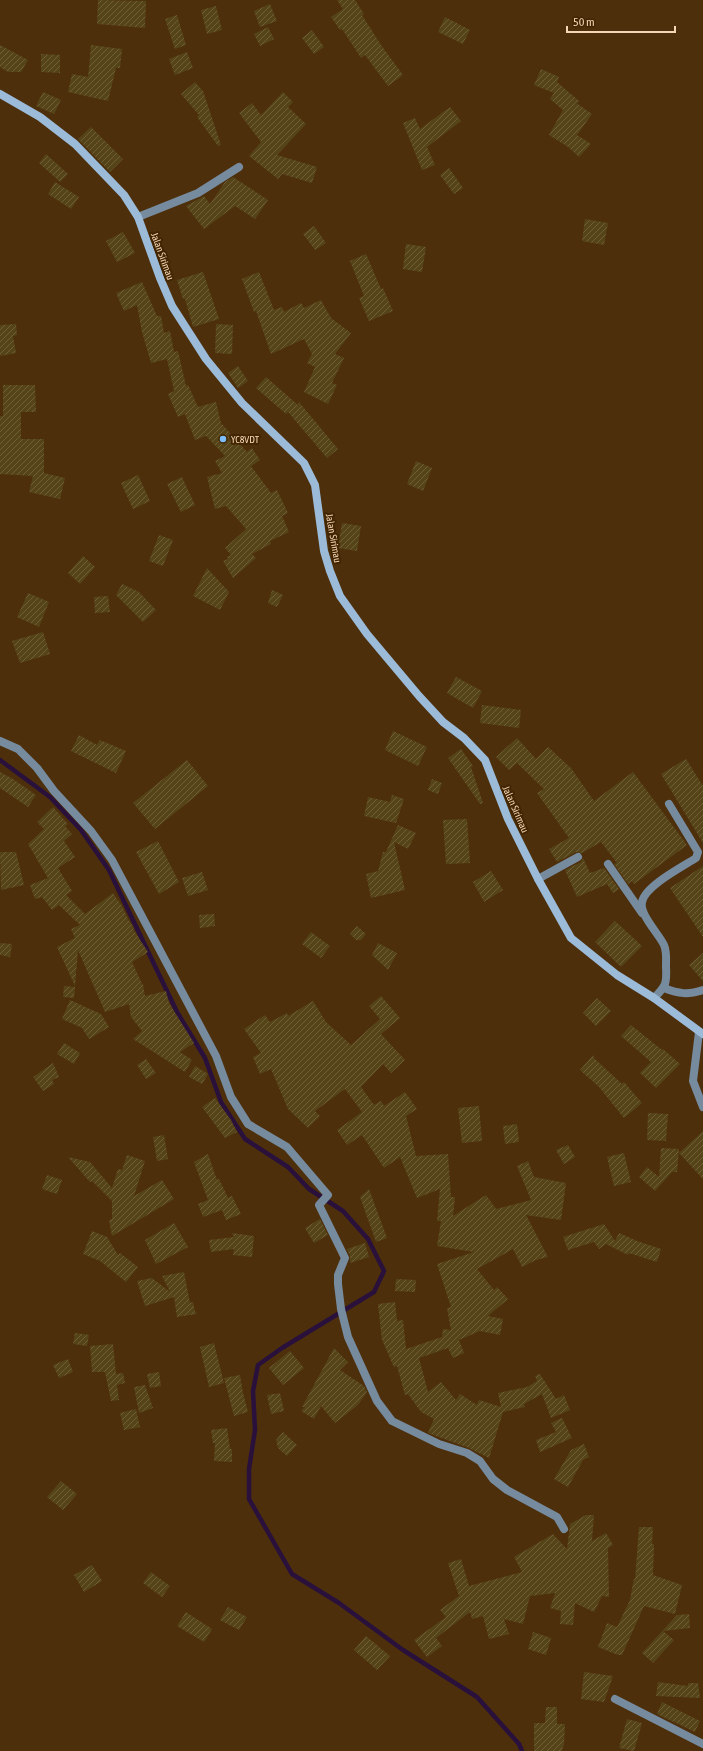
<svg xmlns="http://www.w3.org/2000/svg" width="703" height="1751" viewBox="0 0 703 1751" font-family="'Asap Condensed',sans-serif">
	<defs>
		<pattern id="building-hatch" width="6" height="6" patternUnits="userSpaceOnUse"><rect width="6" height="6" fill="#564419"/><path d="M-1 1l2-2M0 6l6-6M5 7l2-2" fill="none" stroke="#6f5e38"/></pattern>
	</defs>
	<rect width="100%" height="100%" fill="#4d2f0c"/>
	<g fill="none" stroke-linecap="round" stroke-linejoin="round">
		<!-- stream -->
		<path stroke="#29113c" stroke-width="4.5" d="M 0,760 L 50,797 L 81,830 L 109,870 L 177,1012 L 205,1058 L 221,1102 L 245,1139 L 288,1167 L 309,1189 L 343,1211 L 368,1239 L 384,1271 L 374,1292 L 282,1348 L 258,1365 L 253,1391 L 255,1430 L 249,1469 L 249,1499 L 292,1574 L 339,1603 L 403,1650 L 477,1697 L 519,1744 L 522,1751"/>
	</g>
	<!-- building -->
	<g fill="url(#building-hatch)">
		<path d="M 98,0 L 146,1 L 145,28 L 97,24 Z"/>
		<path d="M 337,0 L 355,0 L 364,14 L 362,15 L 381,45 L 403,75 L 388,86 L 365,55 L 361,58 L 342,29 L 340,30 L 331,17 L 343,9 Z"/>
		<path d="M 270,4 L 277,21 L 260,27 L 254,11 Z"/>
		<path d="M 216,6 L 222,30 L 207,34 L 201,10 Z"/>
		<path d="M 177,15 L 186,45 L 175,49 L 165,19 Z"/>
		<path d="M 445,17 L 470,30 L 463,44 L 438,32 Z"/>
		<path d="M 268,27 L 274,39 L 260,46 L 254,34 Z"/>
		<path d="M 312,30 L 324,47 L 314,54 L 302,38 Z"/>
		<path d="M 0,45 L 28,60 L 21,72 L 8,72 L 0,67 Z"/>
		<path d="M 91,45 L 122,49 L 120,68 L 116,68 L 108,101 L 68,92 L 72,74 L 88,77 Z"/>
		<path d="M 187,52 L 193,68 L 175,75 L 169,59 Z"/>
		<path d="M 41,54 L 60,55 L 60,73 L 41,72 Z"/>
		<path d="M 541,69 L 559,77 L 557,82 L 579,101 L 578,103 L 575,102 L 592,114 L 577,135 L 591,144 L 579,157 L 568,147 L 549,135 L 563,110 L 550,99 L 554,93 L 534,85 Z"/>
		<path d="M 195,82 L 203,91 L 221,145 L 218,146 L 197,117 L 199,115 L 181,94 Z"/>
		<path d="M 43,92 L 61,100 L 54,114 L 36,106 Z"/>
		<path d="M 283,92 L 293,102 L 288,107 L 306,124 L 277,155 L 317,167 L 312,183 L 282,174 L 278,179 L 249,156 L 261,142 L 239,113 L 252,103 L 261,115 Z"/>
		<path d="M 450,107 L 461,121 L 427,147 L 435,165 L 422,170 L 403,123 L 415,118 L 420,129 Z"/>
		<path d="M 91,127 L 123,159 L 110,172 L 78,139 Z"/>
		<path d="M 46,154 L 68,174 L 60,182 L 39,163 Z"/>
		<path d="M 449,168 L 463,188 L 454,194 L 440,175 Z"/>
		<path d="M 233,177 L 268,200 L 255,219 L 235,206 L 204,229 L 186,206 L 204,196 L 210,204 L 225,182 Z"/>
		<path d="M 55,182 L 79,197 L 71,209 L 48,194 Z"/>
		<path d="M 585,219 L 608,223 L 604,245 L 582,241 Z"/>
		<path d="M 314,226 L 326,243 L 315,250 L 303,234 Z"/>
		<path d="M 123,232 L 135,253 L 117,262 L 106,241 Z"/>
		<path d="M 406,244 L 426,247 L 422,272 L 403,269 Z"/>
		<path d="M 366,254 L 381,289 L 383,288 L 393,311 L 369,321 L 359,298 L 364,296 L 350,261 Z"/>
		<path d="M 203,272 L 219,319 L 193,327 L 185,299 L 183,299 L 177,280 Z"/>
		<path d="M 259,272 L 274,310 L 282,307 L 284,312 L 301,303 L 304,308 L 321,300 L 331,318 L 351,333 L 335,354 L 344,358 L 332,383 L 337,385 L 328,404 L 304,392 L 315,367 L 307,363 L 312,354 L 304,339 L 271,354 L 256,311 L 254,312 L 242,279 Z"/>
		<path d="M 142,282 L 157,316 L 161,316 L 164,333 L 170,331 L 174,352 L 178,351 L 186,386 L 188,385 L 198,407 L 216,402 L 221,423 L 247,452 L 252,448 L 260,460 L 251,466 L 271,493 L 277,490 L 288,513 L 282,516 L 289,532 L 270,541 L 271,544 L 252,554 L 256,558 L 233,578 L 223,561 L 228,559 L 227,557 L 231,555 L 225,548 L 246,529 L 226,506 L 215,509 L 207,477 L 222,473 L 215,461 L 225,456 L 206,436 L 195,440 L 185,414 L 178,417 L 168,394 L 174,391 L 167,359 L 151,363 L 142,332 L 137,305 L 124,311 L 116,293 Z"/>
		<path d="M 16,324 L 17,335 L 13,336 L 16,353 L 0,356 L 0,325 Z"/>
		<path d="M 216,324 L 233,325 L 232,354 L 215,353 Z"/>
		<path d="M 238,366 L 248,381 L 238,388 L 228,373 Z"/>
		<path d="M 266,377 L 298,405 L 299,402 L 338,449 L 327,458 L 288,412 L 286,414 L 256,388 Z"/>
		<path d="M 3,385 L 35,385 L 36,412 L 21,412 L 21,439 L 44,439 L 44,473 L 65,478 L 60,499 L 29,492 L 33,476 L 0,474 L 0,416 L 3,416 Z"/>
		<path d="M 416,461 L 432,468 L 423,491 L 407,484 Z"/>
		<path d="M 138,475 L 150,501 L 133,509 L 121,483 Z"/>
		<path d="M 182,477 L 195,505 L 181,512 L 167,484 Z"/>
		<path d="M 342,523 L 361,526 L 357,551 L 338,548 Z"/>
		<path d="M 159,535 L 173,540 L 163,566 L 149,561 Z"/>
		<path d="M 83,556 L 95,567 L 80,584 L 68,573 Z"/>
		<path d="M 207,568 L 229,592 L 220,610 L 193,596 Z"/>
		<path d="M 122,584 L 139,592 L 156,610 L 143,622 L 116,595 Z"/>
		<path d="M 272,590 L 283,595 L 277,607 L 268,603 Z"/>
		<path d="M 28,593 L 49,602 L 39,627 L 17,617 Z"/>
		<path d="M 108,596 L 110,612 L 95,613 L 94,597 Z"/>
		<path d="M 43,632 L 50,654 L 20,663 L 12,641 Z"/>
		<path d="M 456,677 L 482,691 L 473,708 L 447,693 Z"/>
		<path d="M 482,705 L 521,710 L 519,728 L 480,723 Z"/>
		<path d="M 393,731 L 427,747 L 418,766 L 385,750 Z"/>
		<path d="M 79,735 L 97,745 L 100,740 L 126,751 L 116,773 L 71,751 Z"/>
		<path d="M 517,738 L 536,759 L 548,747 L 571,768 L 594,801 L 633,772 L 687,845 L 634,884 L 632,881 L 628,884 L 614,864 L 617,863 L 601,842 L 582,853 L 576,852 L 557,862 L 549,849 L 569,838 L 537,793 L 544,789 L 517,763 L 509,770 L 496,757 Z"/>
		<path d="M 461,749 L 473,766 L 471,767 L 483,803 L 480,804 L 448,758 Z"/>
		<path d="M 686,759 L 703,786 L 703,843 L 661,774 Z"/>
		<path d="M 187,760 L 208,786 L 155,829 L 133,803 Z"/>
		<path d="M 0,772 L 13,779 L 36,795 L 28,807 L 0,788 Z"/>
		<path d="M 432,779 L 442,783 L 438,794 L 428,790 Z"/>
		<path d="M 392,795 L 404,799 L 396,823 L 364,816 L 368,797 L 390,802 Z"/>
		<path d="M 53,807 L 68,824 L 65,826 L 72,834 L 64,841 L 75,857 L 58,868 L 72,891 L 66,895 L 85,914 L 113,893 L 122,906 L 128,919 L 134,928 L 133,929 L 148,952 L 132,962 L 142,984 L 143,984 L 145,996 L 166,991 L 169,1003 L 194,1043 L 180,1052 L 192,1060 L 185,1072 L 133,1039 L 142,1031 L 131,1017 L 129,1004 L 105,1012 L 78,950 L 75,986 L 57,947 L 75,938 L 71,929 L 80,925 L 59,905 L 52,910 L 42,897 L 35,899 L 30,885 L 48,878 L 28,844 L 44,829 L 37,822 Z"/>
		<path d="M 467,819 L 470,863 L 446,864 L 443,820 Z"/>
		<path d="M 398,825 L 416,833 L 408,849 L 394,842 L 405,890 L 371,898 L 366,874 L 378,871 L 383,852 L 386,852 Z"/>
		<path d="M 158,841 L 179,882 L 159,894 L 136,852 Z"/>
		<path d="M 0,852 L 16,852 L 24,885 L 1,890 Z"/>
		<path d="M 583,858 L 590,873 L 604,868 L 619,889 L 613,893 L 607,884 L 577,897 L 565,870 L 581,862 Z"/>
		<path d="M 703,866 L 703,937 L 670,888 Z"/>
		<path d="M 491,871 L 503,890 L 484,902 L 473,882 Z"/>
		<path d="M 202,872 L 208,890 L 188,896 L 182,878 Z"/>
		<path d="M 214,914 L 215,926 L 200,928 L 199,915 Z"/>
		<path d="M 615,921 L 642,946 L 621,967 L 595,942 Z"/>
		<path d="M 357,926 L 366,934 L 361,940 L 356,940 L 350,934 Z"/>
		<path d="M 311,932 L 330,946 L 321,958 L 302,944 Z"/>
		<path d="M 0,943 L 12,944 L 10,957 L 0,955 Z"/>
		<path d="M 378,943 L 397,953 L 388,970 L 372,955 Z"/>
		<path d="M 703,953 L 703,981 L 689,965 Z"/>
		<path d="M 64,986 L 75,987 L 74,998 L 63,997 Z"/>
		<path d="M 381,996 L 400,1018 L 381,1034 L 405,1060 L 391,1073 L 383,1064 L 361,1087 L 374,1105 L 381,1101 L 384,1106 L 405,1092 L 417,1109 L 406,1116 L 416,1156 L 448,1154 L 451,1197 L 455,1197 L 453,1216 L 486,1195 L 496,1209 L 531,1200 L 517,1166 L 528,1161 L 534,1177 L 566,1183 L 561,1220 L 526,1215 L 548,1257 L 536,1260 L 522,1267 L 513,1249 L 477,1269 L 494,1290 L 497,1287 L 508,1299 L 488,1316 L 503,1319 L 500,1335 L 480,1331 L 459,1340 L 464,1353 L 453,1358 L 448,1348 L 419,1358 L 428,1392 L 441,1382 L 456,1400 L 460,1394 L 477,1405 L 479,1400 L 501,1407 L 498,1393 L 527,1387 L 537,1381 L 535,1376 L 540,1374 L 556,1399 L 564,1395 L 570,1410 L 551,1418 L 542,1394 L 524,1404 L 525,1407 L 503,1412 L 489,1458 L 469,1448 L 428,1433 L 434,1419 L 421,1412 L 408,1394 L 405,1395 L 397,1366 L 394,1367 L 382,1340 L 378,1304 L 395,1302 L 397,1321 L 403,1320 L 406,1349 L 442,1337 L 443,1329 L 451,1330 L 447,1308 L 451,1307 L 437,1264 L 474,1252 L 437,1246 L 441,1221 L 437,1221 L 440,1189 L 417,1198 L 400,1157 L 384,1168 L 362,1135 L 347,1145 L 337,1130 L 362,1112 L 345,1089 L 315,1111 L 320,1116 L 308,1128 L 288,1109 L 271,1069 L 260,1074 L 253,1057 L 261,1053 L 244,1029 L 265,1015 L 270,1022 L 287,1013 L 288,1016 L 313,1001 L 326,1022 L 351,1045 L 380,1019 L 369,1006 Z"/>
		<path d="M 597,998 L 611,1011 L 596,1026 L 583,1013 Z"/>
		<path d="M 70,1000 L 101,1014 L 109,1027 L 89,1039 L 82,1028 L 62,1019 Z"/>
		<path d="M 631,1025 L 662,1050 L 663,1049 L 680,1064 L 656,1088 L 640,1073 L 651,1062 L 621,1036 Z"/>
		<path d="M 64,1043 L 80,1053 L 74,1064 L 57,1054 Z"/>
		<path d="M 593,1055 L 594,1058 L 622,1084 L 624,1082 L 642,1103 L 624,1118 L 599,1087 L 580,1070 Z"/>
		<path d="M 146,1059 L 156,1073 L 146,1079 L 137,1065 Z"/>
		<path d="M 53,1063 L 59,1077 L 52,1080 L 54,1084 L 43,1091 L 33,1077 Z"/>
		<path d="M 195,1066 L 208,1074 L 202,1084 L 189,1077 Z"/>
		<path d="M 215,1098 L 231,1120 L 237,1132 L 225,1138 L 202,1107 Z"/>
		<path d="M 479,1106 L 482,1141 L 462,1143 L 458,1108 Z"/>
		<path d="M 648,1113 L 668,1114 L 666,1141 L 647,1140 Z"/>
		<path d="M 517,1124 L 519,1142 L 505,1144 L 503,1126 Z"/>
		<path d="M 703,1131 L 703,1179 L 679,1153 Z"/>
		<path d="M 164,1135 L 168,1159 L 157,1161 L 153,1137 Z"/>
		<path d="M 568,1145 L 575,1157 L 564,1164 L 556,1150 Z"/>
		<path d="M 661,1148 L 679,1149 L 677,1172 L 672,1172 L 655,1191 L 639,1177 L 647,1167 L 659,1177 Z"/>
		<path d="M 624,1153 L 631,1182 L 614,1186 L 607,1157 Z"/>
		<path d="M 208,1154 L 217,1180 L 219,1179 L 228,1198 L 232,1196 L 241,1214 L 226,1220 L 222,1210 L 203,1217 L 198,1204 L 208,1200 L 194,1162 Z"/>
		<path d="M 127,1155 L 145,1161 L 134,1196 L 162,1180 L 174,1199 L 112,1236 L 109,1220 L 112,1219 L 112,1201 L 92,1181 L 90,1182 L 68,1157 L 90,1162 L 112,1188 L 118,1169 L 122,1170 Z"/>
		<path d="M 47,1175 L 62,1180 L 57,1194 L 42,1189 Z"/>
		<path d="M 369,1189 L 387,1238 L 376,1242 L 360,1197 Z"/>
		<path d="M 320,1219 L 328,1235 L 314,1243 L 305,1228 Z"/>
		<path d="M 174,1223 L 188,1247 L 156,1264 L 145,1240 Z"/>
		<path d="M 604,1224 L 615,1241 L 619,1233 L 637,1241 L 661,1249 L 657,1262 L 629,1253 L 628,1255 L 606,1244 L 599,1249 L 594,1242 L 568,1250 L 563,1237 Z"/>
		<path d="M 92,1231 L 107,1237 L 118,1255 L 120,1253 L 138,1267 L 126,1282 L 100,1261 L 83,1254 Z"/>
		<path d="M 232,1233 L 254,1236 L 252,1257 L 233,1255 L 234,1249 L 211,1252 L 209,1240 L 234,1237 Z"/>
		<path d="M 365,1243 L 369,1257 L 350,1263 L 350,1256 L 347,1249 Z"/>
		<path d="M 184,1272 L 190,1303 L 193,1302 L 195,1312 L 197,1314 L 177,1317 L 174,1297 L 145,1306 L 137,1281 L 152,1278 L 170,1292 L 162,1276 Z"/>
		<path d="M 396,1279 L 416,1280 L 415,1292 L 395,1291 Z"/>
		<path d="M 75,1333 L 89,1335 L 87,1346 L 73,1344 Z"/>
		<path d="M 214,1343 L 224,1383 L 209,1387 L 200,1347 Z"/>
		<path d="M 113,1344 L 116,1374 L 123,1373 L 125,1383 L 117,1385 L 119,1400 L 111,1401 L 105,1372 L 92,1372 L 90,1346 Z"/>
		<path d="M 334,1348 L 348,1362 L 340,1370 L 364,1386 L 367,1392 L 358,1405 L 335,1423 L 321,1406 L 314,1419 L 301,1411 L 305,1407 L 302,1407 Z"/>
		<path d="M 290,1351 L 304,1368 L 283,1385 L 269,1368 Z"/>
		<path d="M 68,1359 L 73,1372 L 59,1378 L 53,1365 Z"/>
		<path d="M 159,1372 L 161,1386 L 150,1388 L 147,1374 Z"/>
		<path d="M 240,1375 L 243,1393 L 248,1412 L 234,1416 L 224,1378 Z"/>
		<path d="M 145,1385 L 153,1408 L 139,1413 L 134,1387 Z"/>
		<path d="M 280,1393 L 284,1411 L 271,1414 L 267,1395 Z"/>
		<path d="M 136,1409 L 140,1427 L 124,1430 L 120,1413 Z"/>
		<path d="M 562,1418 L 572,1438 L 540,1452 L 536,1440 L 556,1432 L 551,1423 Z"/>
		<path d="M 227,1428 L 230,1449 L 232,1449 L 232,1462 L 214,1461 L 215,1443 L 213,1443 L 211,1430 Z"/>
		<path d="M 283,1432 L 297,1445 L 287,1456 L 278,1448 L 276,1440 Z"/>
		<path d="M 584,1444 L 589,1457 L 583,1460 L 568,1487 L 554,1479 L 571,1450 Z"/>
		<path d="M 61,1481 L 77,1494 L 63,1510 L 47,1497 Z"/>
		<path d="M 586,1515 L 594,1515 L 592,1541 L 606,1533 L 613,1545 L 608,1548 L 609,1597 L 602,1596 L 594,1612 L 575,1603 L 573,1625 L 560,1624 L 561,1611 L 550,1608 L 555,1593 L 530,1596 L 523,1624 L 504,1619 L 509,1634 L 489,1639 L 483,1616 L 472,1619 L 470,1612 L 436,1638 L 442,1646 L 427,1657 L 414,1640 L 446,1617 L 440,1610 L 459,1596 L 448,1563 L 461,1559 L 469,1586 L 522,1572 L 514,1557 L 553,1534 L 567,1549 L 570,1524 Z"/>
		<path d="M 639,1527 L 653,1527 L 652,1544 L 654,1544 L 653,1575 L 682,1585 L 675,1614 L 644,1606 L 622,1655 L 618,1655 L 598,1647 L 607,1623 L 617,1627 L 630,1600 L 634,1578 L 635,1580 Z"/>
		<path d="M 92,1565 L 102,1581 L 84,1592 L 74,1575 Z"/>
		<path d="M 151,1572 L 170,1586 L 162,1597 L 143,1583 Z"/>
		<path d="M 228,1607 L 247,1617 L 239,1630 L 220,1620 Z"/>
		<path d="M 186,1612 L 212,1629 L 204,1642 L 177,1626 Z"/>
		<path d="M 689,1614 L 690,1628 L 663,1631 L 674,1640 L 653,1663 L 642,1653 L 677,1615 Z"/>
		<path d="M 533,1632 L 551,1638 L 546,1655 L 528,1649 Z"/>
		<path d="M 366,1636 L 390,1656 L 377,1670 L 354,1650 Z"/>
		<path d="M 584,1672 L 613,1676 L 604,1702 L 581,1699 Z"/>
		<path d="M 658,1682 L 688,1686 L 688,1683 L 698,1683 L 700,1698 L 656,1696 Z"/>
		<path d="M 662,1702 L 700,1721 L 695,1732 L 657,1714 Z"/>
		<path d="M 546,1707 L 557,1707 L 557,1724 L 565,1724 L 564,1746 L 563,1746 L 562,1751 L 534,1751 L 534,1723 L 545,1723 Z"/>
		<path d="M 627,1719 L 642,1723 L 634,1751 L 619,1748 Z"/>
	</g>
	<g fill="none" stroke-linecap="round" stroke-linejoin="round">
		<!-- street -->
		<g stroke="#778b9e" stroke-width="8">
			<path d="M 138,217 L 198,193 L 239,167"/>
			<path d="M 0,741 L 18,749 L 37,768 L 54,791 L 91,831 L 112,860 L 216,1056 L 231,1097 L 248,1124 L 287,1147 L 328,1195 L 319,1205 L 345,1258 L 338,1275 L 338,1284 L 341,1309 L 348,1337 L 377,1401 L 392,1421 L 439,1444 L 467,1453 L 480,1461 L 493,1479 L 507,1490 L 557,1517 L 564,1529"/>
			<path d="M 608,864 L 642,913"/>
			<path d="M 538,879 L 578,857"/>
			<path d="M 664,988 C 679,994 688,995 703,990"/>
			<path d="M 654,998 C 666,986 667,984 666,966 C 666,959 667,952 664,945 C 659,934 639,914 642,902 C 645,886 682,867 696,858 L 698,852 L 669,804"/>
			<path d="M 699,1032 L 693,1081 L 703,1107"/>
			<path d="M 615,1699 L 703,1744"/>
		</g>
		<!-- secondary -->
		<path stroke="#9bbbd9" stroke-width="8" d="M 0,94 L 40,117 L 75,144 L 124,195 L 138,217 L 160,278 L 172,306 L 206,359 L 242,403 L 304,463 L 315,485 L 324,551 L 330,571 L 340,596 L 367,634 L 419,696 L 443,722 L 464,738 L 485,760 L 508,819 L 538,879 L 571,938 L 617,975 L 654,998 L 703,1034"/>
	</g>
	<!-- markers -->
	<circle fill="#7cbef9" stroke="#422501" stroke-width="1.5" cx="223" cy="439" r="4"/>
	<g text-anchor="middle" stroke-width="4" stroke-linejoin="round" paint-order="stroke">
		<!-- street labels -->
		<g font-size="10" fill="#f5d6b7" stroke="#422501">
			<text transform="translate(163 256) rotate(70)" y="4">Jalan Sirimau</text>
			<text transform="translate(334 538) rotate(80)" y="4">Jalan Sirimau</text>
			<text transform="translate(516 809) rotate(66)" y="4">Jalan Sirimau</text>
		</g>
		<!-- poi labels -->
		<g font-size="10" fill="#f5d6b7" stroke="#422501" text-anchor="start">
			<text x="231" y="443">YC8VDT</text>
		</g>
	</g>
	<!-- scale -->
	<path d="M567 26v6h108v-6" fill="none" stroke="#f5d6b7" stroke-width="2"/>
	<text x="573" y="26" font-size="12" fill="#f5d6b7" stroke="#422501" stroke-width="3" paint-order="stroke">50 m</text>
</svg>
